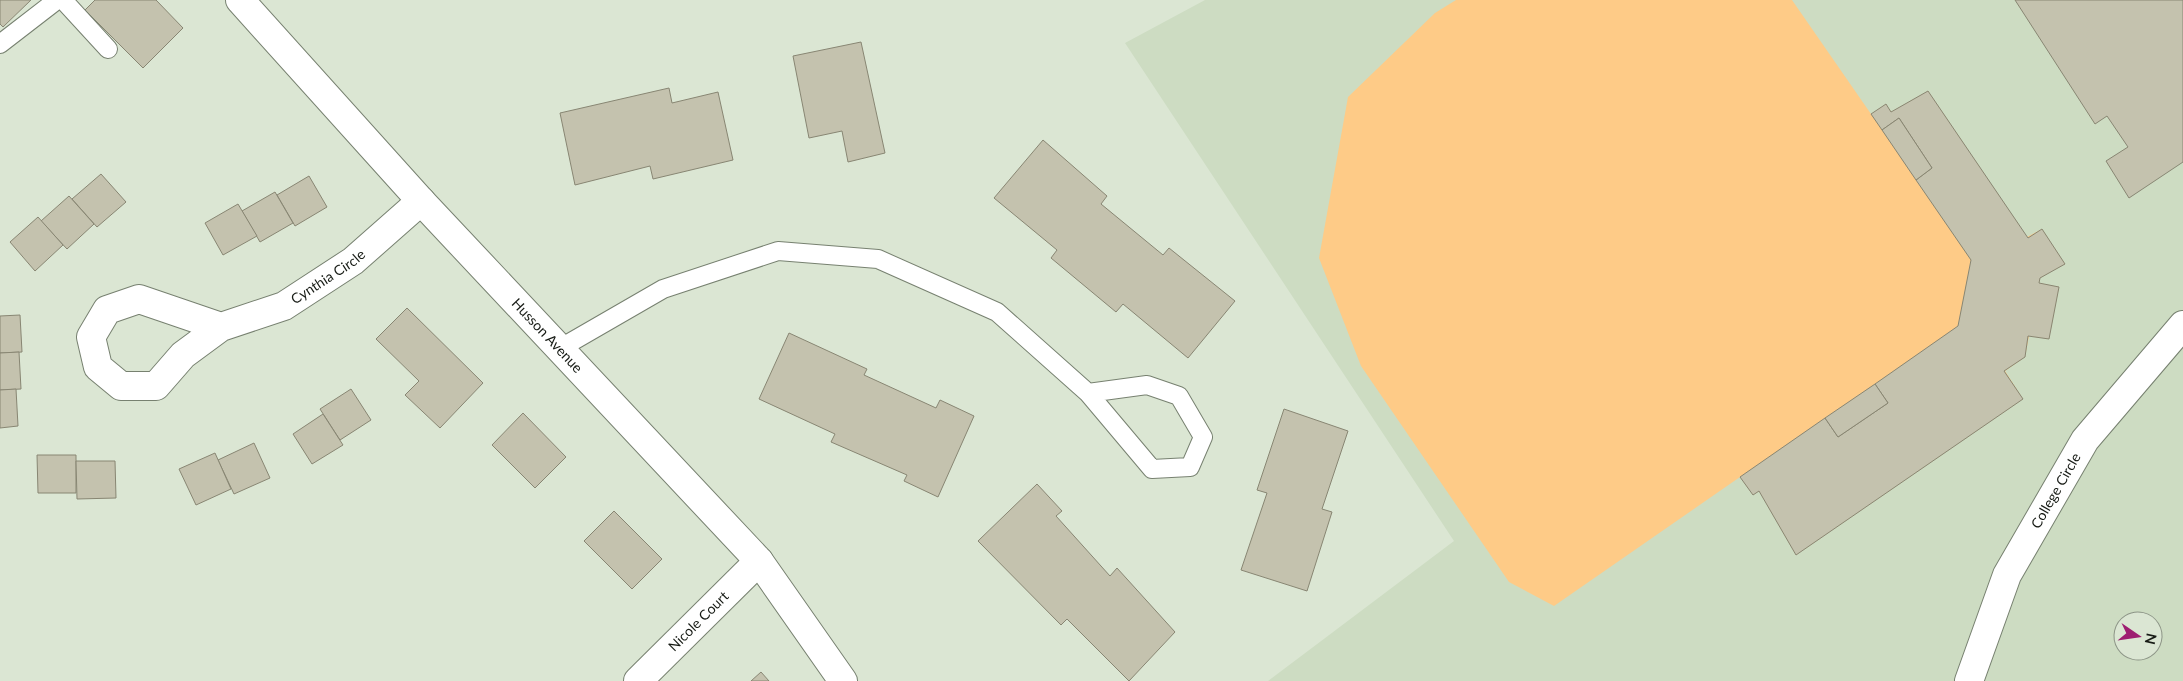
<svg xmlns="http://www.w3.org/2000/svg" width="2183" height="681" viewBox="0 0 2183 681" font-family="Lato,sans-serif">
	<rect width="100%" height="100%" fill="#dbe6d3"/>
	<!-- built -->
	<path fill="#cddcc2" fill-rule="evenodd" d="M 1205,0 L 2183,0 L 2183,681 L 1268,681 L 1454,541 L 1125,43 ZM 2123,621 L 2153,621 L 2153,651 L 2123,651 Z"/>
	<!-- green -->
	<path fill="#fecb87" d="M 1456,0 L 1792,0 L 1871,114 L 1886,104 L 1891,112 L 1928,91 L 2027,237 L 2042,229 L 2065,264 L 2040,278 L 2039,283 L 2059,287 L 2049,339 L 2029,336 L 2025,357 L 2005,371 L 2023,399 L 1796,555 L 1759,491 L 1753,495 L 1740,477 L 1554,606 L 1509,582 L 1361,366 L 1319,258 L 1348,97 L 1435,13 Z"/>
	<!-- building -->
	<g fill="#c4c2ae" stroke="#888673">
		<path d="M 0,0 L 31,0 L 3,27 L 0,24 Z"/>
		<path d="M 95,0 L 156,0 L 183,28 L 143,68 L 85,10 Z"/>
		<path d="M 2015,0 L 2183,0 L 2183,162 L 2129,198 L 2106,161 L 2128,147 L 2107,116 L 2095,124 Z"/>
		<path d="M 861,42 L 885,153 L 848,162 L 842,131 L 809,138 L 793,56 Z"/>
		<path d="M 669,88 L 672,103 L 718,92 L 733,160 L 653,179 L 650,166 L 575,185 L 560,113 Z"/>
		<path d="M 1928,91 L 2028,238 L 2042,229 L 2065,264 L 2040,278 L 2039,283 L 2059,287 L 2049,339 L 2028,336 L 2025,357 L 2004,371 L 2023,399 L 1796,555 L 1759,491 L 1753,495 L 1740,477 L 1825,418 L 1838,437 L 1888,403 L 1875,384 L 1958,326 L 1971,260 L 1916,180 L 1932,168 L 1899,118 L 1882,130 L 1871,114 L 1886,104 L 1891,112 Z"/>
		<path d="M 1899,118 L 1932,168 L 1916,180 L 1882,130 Z"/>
		<path d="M 1043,140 L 1107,196 L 1101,204 L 1163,255 L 1169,248 L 1235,301 L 1188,358 L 1123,304 L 1116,312 L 1051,258 L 1057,250 L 994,198 Z"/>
		<path d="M 101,174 L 126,202 L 97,227 L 72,199 Z"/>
		<path d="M 309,176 L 327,207 L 295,226 L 277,195 Z"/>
		<path d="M 275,192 L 293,223 L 260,242 L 242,211 Z"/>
		<path d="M 69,196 L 94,224 L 67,249 L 41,221 Z"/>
		<path d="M 238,204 L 257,236 L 223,255 L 205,223 Z"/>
		<path d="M 38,217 L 63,245 L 35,271 L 10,242 Z"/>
		<path d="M 407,308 L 483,383 L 440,428 L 405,395 L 419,381 L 376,339 Z"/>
		<path d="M 20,315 L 22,352 L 0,353 L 0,316 Z"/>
		<path d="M 789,333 L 867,369 L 864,375 L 936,408 L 940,400 L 974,416 L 938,497 L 904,481 L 907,475 L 831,442 L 835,434 L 759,399 Z"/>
		<path d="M 19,352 L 21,389 L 0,390 L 0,353 Z"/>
		<path d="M 1875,384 L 1888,403 L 1838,437 L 1825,418 Z"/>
		<path d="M 16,389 L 18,426 L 0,428 L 0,390 Z"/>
		<path d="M 351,389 L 371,420 L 340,440 L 320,409 Z"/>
		<path d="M 1284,409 L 1348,431 L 1322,509 L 1332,512 L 1307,591 L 1241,570 L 1267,493 L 1257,490 Z"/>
		<path d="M 523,413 L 566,457 L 535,488 L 492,445 Z"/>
		<path d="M 323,414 L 343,445 L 312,464 L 293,434 Z"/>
		<path d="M 254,443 L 270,478 L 234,494 L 218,460 Z"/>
		<path d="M 215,453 L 231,489 L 196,505 L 179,469 Z"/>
		<path d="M 37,455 L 76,455 L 76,493 L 38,493 Z"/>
		<path d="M 76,461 L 115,461 L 116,498 L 77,499 Z"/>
		<path d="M 1037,484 L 1062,511 L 1056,516 L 1110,576 L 1117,568 L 1175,632 L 1129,681 L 1067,619 L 1061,625 L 978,541 Z"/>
		<path d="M 614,511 L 662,559 L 632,589 L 584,541 Z"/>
		<path d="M 761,672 L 769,681 L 751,681 Z"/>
	</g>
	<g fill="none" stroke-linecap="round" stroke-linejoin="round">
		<defs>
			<g id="lane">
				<path d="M 63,0 L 108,49"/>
				<path d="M 0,44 L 57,0"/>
				<path d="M 559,349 L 663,289 L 778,251 L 878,259 L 997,312 L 1088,393 L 1152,469 L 1190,467 L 1203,437 L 1179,396 L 1147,385 L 1088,393"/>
			</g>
			<g id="street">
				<path id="s1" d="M 240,0 L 421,201 L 759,561 L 843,681"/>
				<path id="s2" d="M 221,327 L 183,355 L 156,386 L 121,386 L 98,367 L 91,337 L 107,310 L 139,299 L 221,327 L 284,306 L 353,261 L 421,201"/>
				<path id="s3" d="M 638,681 L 759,561"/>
				<path id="s4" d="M 1969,681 L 2007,575 L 2085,440 L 2183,325"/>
			</g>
		</defs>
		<!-- lane casing -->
		<use href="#lane" stroke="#778170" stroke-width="20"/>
		<!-- street casing -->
		<use href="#street" stroke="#778170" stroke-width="30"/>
		<!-- lane -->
		<use href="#lane" stroke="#fff" stroke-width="18"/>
		<!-- street -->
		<use href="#street" stroke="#fff" stroke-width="28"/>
	</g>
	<g text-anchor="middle" stroke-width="4" stroke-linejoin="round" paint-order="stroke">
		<!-- street labels -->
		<g font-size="14" fill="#171b15" stroke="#dbe6d3">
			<text dy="5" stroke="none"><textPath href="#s2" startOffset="455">Cynthia Circle</textPath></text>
			<text dy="5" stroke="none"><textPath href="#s1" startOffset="455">Husson Avenue</textPath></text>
			<text dy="5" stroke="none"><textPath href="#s4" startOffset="210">College Circle</textPath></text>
			<text dy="5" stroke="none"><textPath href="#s3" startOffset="85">Nicole Court</textPath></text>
		</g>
	</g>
	<!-- north arrow -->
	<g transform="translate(2138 636) rotate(103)"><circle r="24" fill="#dbe6d3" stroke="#8d9587"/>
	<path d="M0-4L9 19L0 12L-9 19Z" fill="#9e1e71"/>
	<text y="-8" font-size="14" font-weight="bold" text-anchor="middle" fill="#171b15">N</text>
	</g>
</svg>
